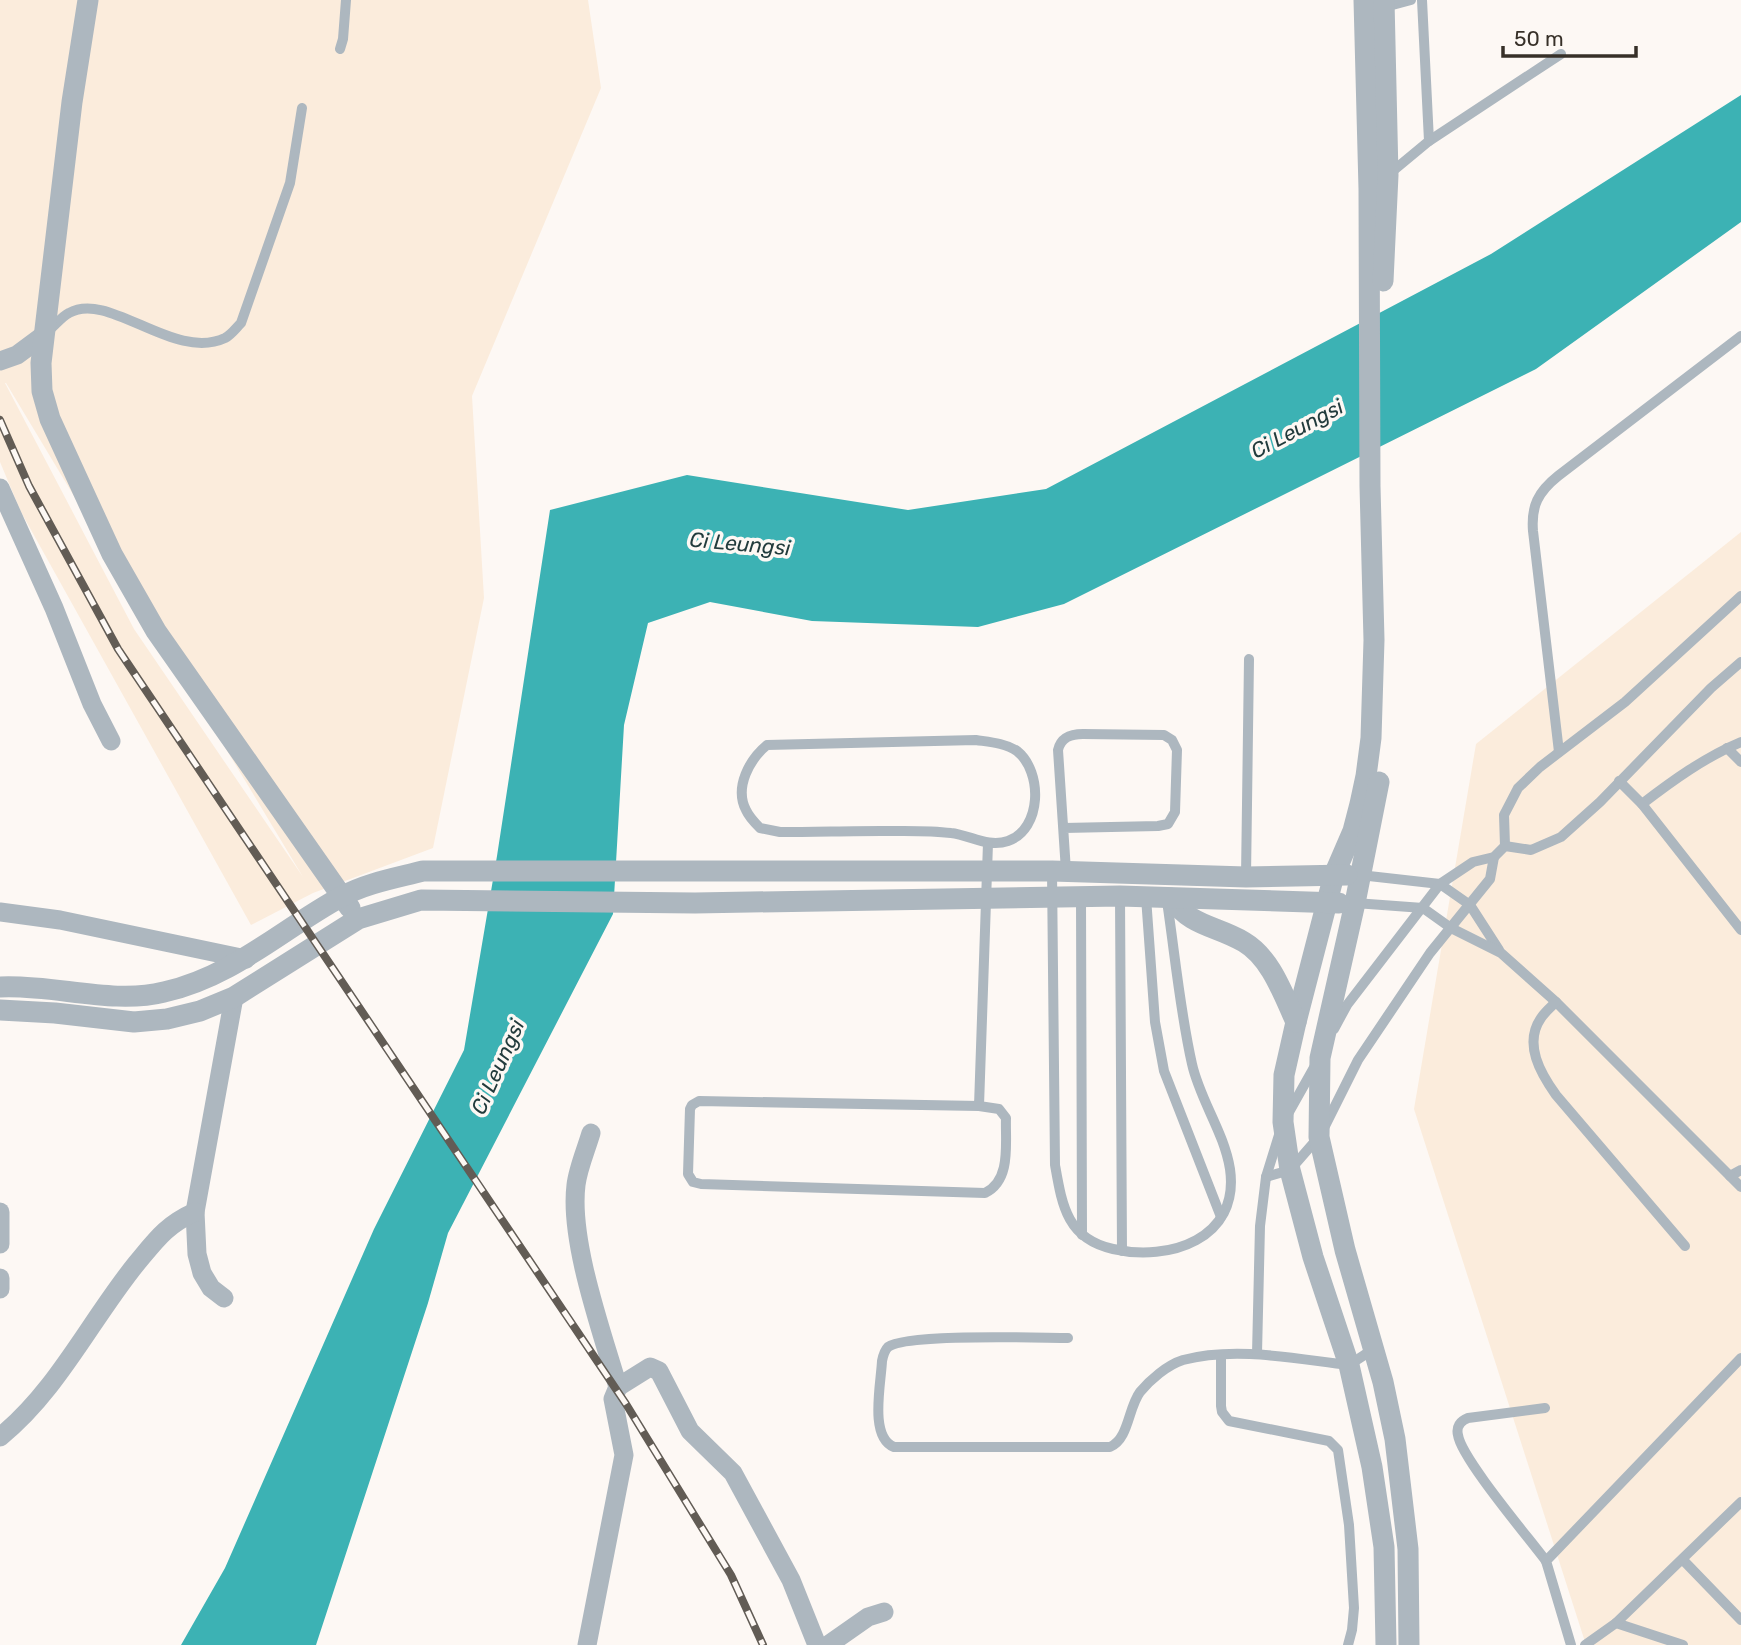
<svg xmlns="http://www.w3.org/2000/svg" width="1741" height="1645" viewBox="0 0 1741 1645" font-family="Rubik,sans-serif">
	<rect width="100%" height="100%" fill="#fdf8f4"/>
	<!-- built -->
	<g fill="#fbecdc" fill-rule="evenodd">
		<path d="M 0,0 L 588,0 L 601,88 L 472,396 L 484,598 L 433,848 L 313,893 L 251,925 L 21,512 L 0,462 ZM 5,383 L 6,383 L 303,877 L 134,629 Z"/>
		<path d="M 1741,532 L 1741,1645 L 1586,1645 L 1414,1109 L 1476,744 Z"/>
	</g>
	<!-- water -->
	<path fill="#3cb2b4" d="M 1741,95 L 1741,222 L 1536,369 L 1064,604 L 978,627 L 812,621 L 710,602 L 648,623 L 624,725 L 613,914 L 448,1233 L 428,1303 L 316,1645 L 181,1645 L 225,1568 L 374,1229 L 464,1050 L 497,856 L 550,510 L 687,475 L 908,510 L 1046,489 L 1491,254 Z"/>
	<g fill="none" stroke-linecap="round" stroke-linejoin="round">
		<!-- service -->
		<g stroke="#adb7bf" stroke-width="10">
			<path d="M 1385,7 L 1411,0"/>
			<path d="M 340,49 L 343,39 L 346,0"/>
			<path d="M 1429,141 L 1561,54"/>
			<path d="M 1388,175 L 1429,141 L 1422,0"/>
			<path d="M 48,331 C 55,326 61,317 69,313 C 109,290 174,362 225,338 C 231,335 236,328 241,323 L 290,183 L 302,108"/>
			<path d="M 976,740 C 989,742 1005,743 1017,751 C 1043,772 1042,829 1008,841 C 988,848 970,835 951,833 C 928,830 905,831 881,831 C 848,831 814,832 780,832 L 760,828 C 755,823 749,817 746,810 C 734,787 750,759 767,745 Z"/>
			<path d="M 1727,748 L 1741,762"/>
			<path d="M 1559,752 L 1533,531 C 1531,506 1538,492 1558,476 L 1741,336"/>
			<path d="M 1619,781 L 1642,804 C 1672,781 1705,757 1741,742"/>
			<path d="M 1642,804 L 1741,930"/>
			<path d="M 1064,828 L 1158,826 L 1168,824 L 1175,812 L 1177,750 L 1172,740 L 1164,735 L 1083,734 C 1071,734 1061,737 1058,750 L 1066,871"/>
			<path d="M 1505,846 L 1504,815 L 1518,788 L 1540,767 L 1625,702 L 1741,596"/>
			<path d="M 1052,871 L 1055,1165 C 1062,1205 1067,1239 1113,1249 C 1169,1262 1240,1239 1230,1169 C 1224,1132 1200,1100 1192,1064 C 1180,1011 1175,955 1167,901"/>
			<path d="M 1360,875 L 1440,884 L 1470,905 L 1499,950"/>
			<path d="M 1246,877 L 1249,659"/>
			<path d="M 1120,896 L 1122,1251"/>
			<path d="M 1081,897 L 1082,1235"/>
			<path d="M 1146,897 L 1155,1022 L 1164,1071 L 1221,1217"/>
			<path d="M 1355,903 L 1423,908 L 1451,928 L 1501,953 L 1556,1002 L 1730,1176 L 1741,1170"/>
			<path d="M 1556,1002 C 1551,1007 1545,1012 1541,1018 C 1523,1044 1541,1074 1556,1095 L 1685,1246"/>
			<path d="M 1334,1029 L 1347,1005 L 1440,884 L 1473,862 L 1494,857 L 1505,846 L 1531,850 L 1561,837 L 1600,802 L 1711,688 L 1741,662"/>
			<path d="M 979,1106 L 999,1109 L 1006,1118 C 1005,1142 1012,1180 985,1193 L 701,1184 L 693,1182 L 688,1174 L 690,1109 L 692,1105 L 699,1101 L 979,1106 L 988,843"/>
			<path d="M 1289,1112 L 1316,1064"/>
			<path d="M 1325,1126 L 1358,1060 L 1430,953 L 1490,879 L 1494,857"/>
			<path d="M 1730,1176 L 1741,1187"/>
			<path d="M 1266,1177 L 1290,1170 L 1317,1139"/>
			<path d="M 1068,1338 C 1039,1338 906,1333 888,1347 C 884,1351 883,1356 882,1361 C 881,1384 869,1437 894,1447 L 1110,1447 C 1129,1439 1128,1408 1140,1392 C 1150,1380 1167,1365 1183,1360 C 1236,1346 1296,1359 1349,1365 L 1372,1350"/>
			<path d="M 1257,1354 L 1260,1226 L 1266,1177 L 1279,1135"/>
			<path d="M 1221,1355 L 1221,1406 L 1222,1412 L 1229,1421 L 1329,1441 L 1338,1450 L 1349,1525 L 1354,1608 L 1352,1630 L 1348,1645"/>
			<path d="M 1545,1408 L 1468,1418 C 1460,1421 1456,1427 1458,1435 C 1461,1458 1529,1538 1546,1561"/>
			<path d="M 1683,1560 L 1741,1620"/>
			<path d="M 1616,1623 L 1683,1645"/>
			<path d="M 1571,1645 L 1546,1561 L 1741,1358"/>
			<path d="M 1585,1645 L 1616,1623 L 1741,1502"/>
		</g>
		<!-- minor -->
		<g stroke="#adb7bf" stroke-width="19">
			<path d="M 0,361 L 17,355 L 44,335"/>
			<path d="M 0,488 L 54,608 L 92,704 L 111,741"/>
			<path d="M 0,912 L 60,920 L 246,959"/>
			<path d="M 591,1133 C 586,1150 578,1168 576,1185 C 569,1241 602,1332 618,1387 L 650,1367 L 659,1371 L 690,1431 L 733,1473 L 791,1580 L 817,1645"/>
			<path d="M 0,1212 L 0,1244"/>
			<path d="M 0,1278 L 0,1289"/>
			<path d="M 224,1298 L 211,1288 L 202,1273 L 197,1254 L 195,1212 L 234,997"/>
			<path d="M 0,1437 C 57,1391 90,1321 136,1264 C 156,1240 166,1225 195,1212"/>
			<path d="M 587,1645 L 624,1455 L 613,1399 L 618,1387"/>
			<path d="M 828,1645 L 868,1617 L 884,1612"/>
		</g>
		<!-- tertiary -->
		<g stroke="#adb7bf" stroke-width="21">
			<path d="M 88,0 L 72,102 L 41,363 L 42,391 L 50,419 L 112,554 L 156,631 L 350,908"/>
			<path d="M 1364,0 L 1369,189 L 1370,486 L 1374,640 L 1371,738 L 1366,776 L 1360,804 L 1353,831 L 1334,875 L 1296,1022 L 1284,1075 L 1283,1122 L 1290,1170 L 1313,1257 L 1349,1365 L 1372,1467 L 1384,1547 L 1386,1645"/>
			<path d="M 1383,281 L 1388,175 L 1384,0"/>
			<path d="M 1379,782 L 1355,903 L 1320,1058 L 1319,1137 L 1345,1250 L 1383,1382 L 1395,1439 L 1408,1549 L 1409,1645"/>
			<path d="M 1171,898 C 1191,927 1215,925 1244,942 C 1271,958 1283,994 1296,1022"/>
			<path d="M 0,987 C 53,984 113,1005 164,992 C 234,976 282,929 341,897 C 366,883 396,878 423,871 L 1052,871 L 1246,877 L 1347,875"/>
			<path d="M 0,1010 L 55,1013 L 134,1022 L 167,1019 L 200,1011 L 234,997 L 358,919 L 421,900 L 695,903 L 1120,896 L 1339,903"/>
		</g>
		<defs>
			<path id="rail" d="M 0,420 L 29,486 L 118,649 L 626,1404 L 731,1575 L 763,1645"/>
		</defs>
		<!-- rail casing -->
		<use href="#rail" stroke="#625c55" stroke-width="8"/>
		<!-- rail -->
		<use href="#rail" stroke="#fdf8f4" stroke-width="5" stroke-dasharray="16" stroke-linecap="butt"/>
	</g>
	<g text-anchor="middle" stroke-width="7" stroke-linejoin="round" paint-order="stroke">
		<!-- water labels -->
		<g font-size="21" font-style="italic" fill="#223b3c" stroke="#fdf8f4">
			<text transform="translate(1297 429) rotate(-28)" y="7">Ci Leungsi</text>
			<text transform="translate(740 544) rotate(5)" y="7">Ci Leungsi</text>
			<text transform="translate(498 1067) rotate(-66)" y="7">Ci Leungsi</text>
		</g>
	</g>
	<!-- scale -->
	<path d="M1503 46v10h133v-10" fill="none" stroke="#373028" stroke-width="3.5"/>
	<text x="1514" y="46" font-size="21" fill="#373028" stroke="#fdf8f4" stroke-width="5" paint-order="stroke">50 m</text>
</svg>
